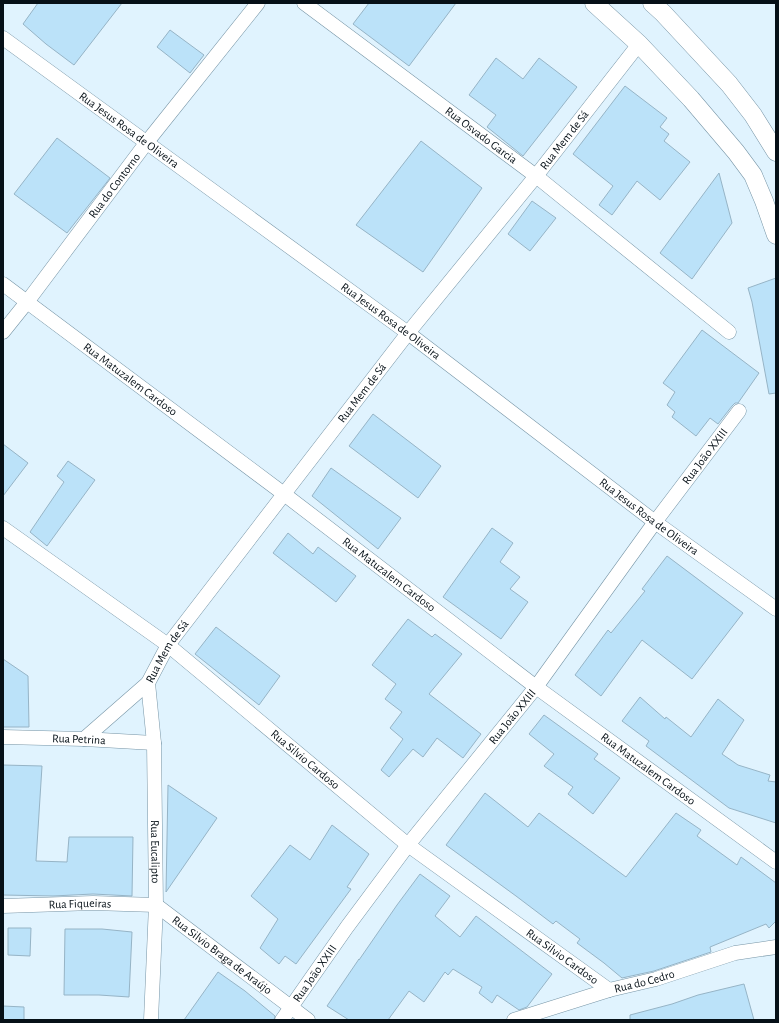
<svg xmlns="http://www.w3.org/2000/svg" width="779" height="1023" viewBox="0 0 779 1023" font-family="'Alegreya Sans',sans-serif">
	<rect width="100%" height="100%" fill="#e0f3fe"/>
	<!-- building -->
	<g fill="#bbe2f9" stroke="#96b4c6">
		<path d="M 38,3 L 122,3 L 74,65 L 46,44 L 23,24 Z"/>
		<path d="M 369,3 L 456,3 L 409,66 L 353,24 Z"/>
		<path d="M 170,30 L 204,55 L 190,73 L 157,47 Z"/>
		<path d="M 496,58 L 523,79 L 539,58 L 577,87 L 523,156 L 487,127 L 496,115 L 469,95 Z"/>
		<path d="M 625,86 L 667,118 L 660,127 L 669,134 L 664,141 L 690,162 L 660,200 L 637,181 L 612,215 L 599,205 L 613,186 L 573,154 Z"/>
		<path d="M 57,138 L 110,178 L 67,233 L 14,194 Z"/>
		<path d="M 421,141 L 482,188 L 423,272 L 356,225 Z"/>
		<path d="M 719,173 L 732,223 L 692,279 L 660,253 Z"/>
		<path d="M 532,201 L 556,218 L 530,251 L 508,234 Z"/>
		<path d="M 776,278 L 776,393 L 769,394 L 752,302 L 748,288 Z"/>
		<path d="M 702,330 L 759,373 L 738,403 L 735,403 L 732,406 L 718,424 L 710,418 L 696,436 L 672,417 L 675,412 L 667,405 L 675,392 L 663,383 Z"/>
		<path d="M 373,414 L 441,466 L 418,498 L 349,446 Z"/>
		<path d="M 3,444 L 28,463 L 3,496 Z"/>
		<path d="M 68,461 L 95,480 L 47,546 L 30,532 L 64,482 L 57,476 Z"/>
		<path d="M 331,468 L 401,518 L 378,549 L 312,496 Z"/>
		<path d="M 492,528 L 513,543 L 500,562 L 520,577 L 510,589 L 528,602 L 501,639 L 443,597 Z"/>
		<path d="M 288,533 L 313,554 L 318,547 L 356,576 L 336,602 L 273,553 Z"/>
		<path d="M 667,556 L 743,613 L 692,679 L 642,640 L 601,696 L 575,675 L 608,630 L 611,633 L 645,591 L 642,589 Z"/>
		<path d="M 408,619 L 432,637 L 435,634 L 462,654 L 429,694 L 481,734 L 463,758 L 437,738 L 423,757 L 413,749 L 389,777 L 381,770 L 403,739 L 390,728 L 402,712 L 385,699 L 396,684 L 372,665 Z"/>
		<path d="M 216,627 L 280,676 L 259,705 L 195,654 Z"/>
		<path d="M 3,659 L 28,676 L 29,727 L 3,727 Z"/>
		<path d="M 640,697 L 665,719 L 666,717 L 691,737 L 718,699 L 744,720 L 722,754 L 738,765 L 770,775 L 768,781 L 776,782 L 776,823 L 729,808 L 646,746 L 649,741 L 622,721 Z"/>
		<path d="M 544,715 L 598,754 L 594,759 L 620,778 L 593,814 L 568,794 L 573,787 L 544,766 L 554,754 L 529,734 Z"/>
		<path d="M 3,765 L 42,766 L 36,861 L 67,862 L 69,837 L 133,837 L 132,896 L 93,894 L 53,896 L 3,895 Z"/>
		<path d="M 168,785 L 217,818 L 166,892 Z"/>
		<path d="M 485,793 L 528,827 L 539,813 L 626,877 L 676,813 L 701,830 L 697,836 L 737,865 L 741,857 L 776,883 L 776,921 L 769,928 L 766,924 L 710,947 L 711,952 L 654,971 L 622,978 L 604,963 L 577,943 L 580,939 L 556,921 L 553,924 L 516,896 L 446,845 Z"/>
		<path d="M 332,825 L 369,854 L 347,887 L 351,889 L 296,964 L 285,956 L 279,964 L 260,948 L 278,919 L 251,896 L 290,845 L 310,860 Z"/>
		<path d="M 420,874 L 450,896 L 435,916 L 460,937 L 476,916 L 552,974 L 527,1007 L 519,1010 L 497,995 L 492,1003 L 479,993 L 482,987 L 453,969 L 448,975 L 445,972 L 424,1002 L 409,991 L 388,1020 L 349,1020 L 327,1006 L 359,959 L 359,960 L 397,905 Z"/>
		<path d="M 8,928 L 31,928 L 30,956 L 8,955 Z"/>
		<path d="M 65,929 L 102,929 L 132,932 L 129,997 L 99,995 L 64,995 Z"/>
		<path d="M 218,972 L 245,991 L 275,1016 L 274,1020 L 184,1020 Z"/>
		<path d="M 744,984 L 754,1020 L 630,1020 L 630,1015 L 672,1004 L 698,995 Z"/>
		<path d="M 3,1006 L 24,1007 L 24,1020 L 3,1020 Z"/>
	</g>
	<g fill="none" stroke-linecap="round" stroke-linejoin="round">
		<defs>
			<g id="minor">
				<path id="s1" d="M 304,3 L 536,176 L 729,332"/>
				<path id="s2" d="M 3,38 L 408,333 L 655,522 L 776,609"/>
				<path id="s3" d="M 3,284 L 284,494 L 536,687 L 776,862"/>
				<path id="s4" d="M 3,332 L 27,302 L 147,142 L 258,3"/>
				<path id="s5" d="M 3,528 L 168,645 L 408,845 L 609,990"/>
				<path id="s6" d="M 148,683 L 154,743 L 156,905 L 151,1020"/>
				<path id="s7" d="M 3,737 L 84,739 L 154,743"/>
				<path id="s8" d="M 84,739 L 148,683 L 168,645 L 284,494 L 408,333 L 536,176 L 639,44"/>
				<path id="s9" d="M 3,906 L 93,903 L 156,905 L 308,1020"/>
				<path id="s10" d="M 282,1020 L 347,927 L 408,845 L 536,687 L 655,522 L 739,411"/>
				<path id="s11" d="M 514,1020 L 609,990 L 656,979 L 735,953 L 776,947"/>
			</g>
			<g id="tertiary">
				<path d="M 594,3 L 639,44 L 691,99 L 736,152 L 753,175 L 764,201 L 776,235"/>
				<path d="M 652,3 L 663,13 L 729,84 L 753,115 L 776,152"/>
			</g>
		</defs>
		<!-- minor casing -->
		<use href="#minor" stroke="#7795a6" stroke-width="15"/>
		<!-- tertiary casing -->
		<use href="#tertiary" stroke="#7795a6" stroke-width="19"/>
		<!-- minor -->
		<use href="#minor" stroke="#fff" stroke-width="14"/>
		<!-- tertiary -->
		<use href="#tertiary" stroke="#fff" stroke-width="18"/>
	</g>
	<g text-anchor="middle" stroke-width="3" stroke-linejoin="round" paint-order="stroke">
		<!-- street labels -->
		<g font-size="12" fill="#061017" stroke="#fff">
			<text dy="4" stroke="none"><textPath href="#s2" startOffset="156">Rua Jesus Rosa de Oliveira</textPath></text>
			<text dy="4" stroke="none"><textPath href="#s1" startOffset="221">Rua Osvado Garcia</textPath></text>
			<text dy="4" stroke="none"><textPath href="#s8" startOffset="770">Rua Mem de Sá</textPath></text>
			<text dy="4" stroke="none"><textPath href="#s4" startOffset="184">Rua do Contorno</textPath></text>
			<text dy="4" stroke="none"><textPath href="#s2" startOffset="480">Rua Jesus Rosa de Oliveira</textPath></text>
			<text dy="4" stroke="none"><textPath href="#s3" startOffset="159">Rua Matuzalem Cardoso</textPath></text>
			<text dy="4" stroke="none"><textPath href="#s8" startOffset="446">Rua Mem de Sá</textPath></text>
			<text dy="4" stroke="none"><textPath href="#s10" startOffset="705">Rua João XXIII</textPath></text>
			<text dy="4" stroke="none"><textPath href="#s2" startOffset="804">Rua Jesus Rosa de Oliveira</textPath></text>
			<text dy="4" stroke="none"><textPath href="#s3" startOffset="483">Rua Matuzalem Cardoso</textPath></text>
			<text dy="4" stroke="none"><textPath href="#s8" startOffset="122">Rua Mem de Sá</textPath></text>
			<text dy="4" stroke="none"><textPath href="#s10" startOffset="381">Rua João XXIII</textPath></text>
			<text dy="4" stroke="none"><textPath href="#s7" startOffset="76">Rua Petrina</textPath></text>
			<text dy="4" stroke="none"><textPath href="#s5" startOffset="381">Rua Silvio Cardoso</textPath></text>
			<text dy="4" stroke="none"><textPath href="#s3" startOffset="807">Rua Matuzalem Cardoso</textPath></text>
			<text dy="4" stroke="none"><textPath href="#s6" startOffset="169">Rua Eucalipto</textPath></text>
			<text dy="4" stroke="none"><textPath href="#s9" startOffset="77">Rua Fiqueiras</textPath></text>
			<text dy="4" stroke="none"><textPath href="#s9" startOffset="236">Rua Silvio Braga de Araújo</textPath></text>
			<text dy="4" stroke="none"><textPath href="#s5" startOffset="705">Rua Silvio Cardoso</textPath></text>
			<text dy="4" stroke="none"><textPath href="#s10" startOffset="57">Rua João XXIII</textPath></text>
			<text dy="4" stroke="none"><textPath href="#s11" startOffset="136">Rua do Cedro</textPath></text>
		</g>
	</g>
	<!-- border -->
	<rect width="779" height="1023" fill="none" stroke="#061017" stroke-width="8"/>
</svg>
